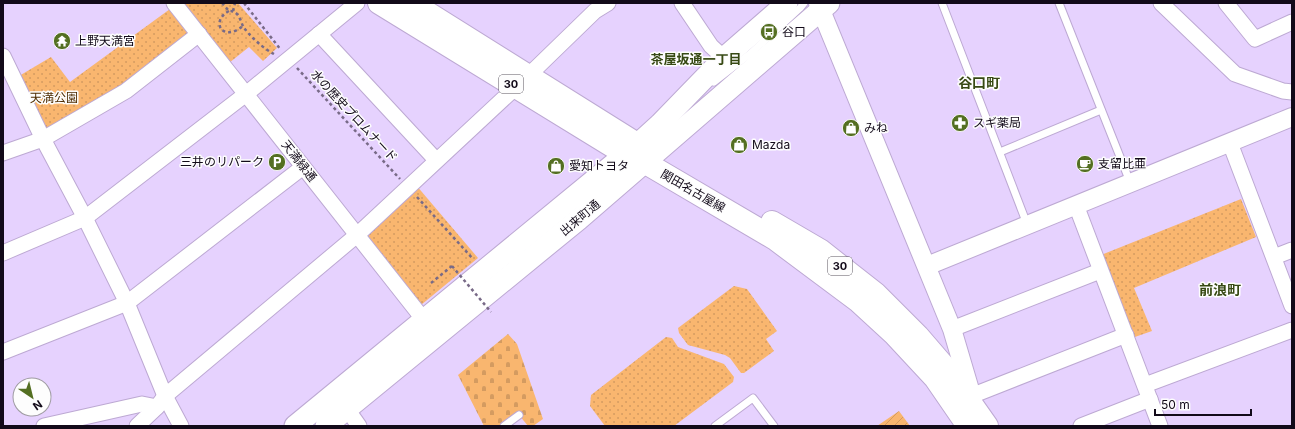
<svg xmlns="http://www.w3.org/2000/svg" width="1295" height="429" viewBox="0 0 1295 429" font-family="Inter,'Noto Sans JP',sans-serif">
	<defs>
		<pattern id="grass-dots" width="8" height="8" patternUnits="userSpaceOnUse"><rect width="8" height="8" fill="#f9b66f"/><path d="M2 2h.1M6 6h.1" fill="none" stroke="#d49b60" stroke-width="1.8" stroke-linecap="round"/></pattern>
		<pattern id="cemetery-stones" width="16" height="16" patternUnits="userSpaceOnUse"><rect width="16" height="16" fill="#f9b66f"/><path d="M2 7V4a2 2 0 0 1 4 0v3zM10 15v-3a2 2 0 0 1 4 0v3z" fill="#d49b60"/></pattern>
		<pattern id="garden-furrows" width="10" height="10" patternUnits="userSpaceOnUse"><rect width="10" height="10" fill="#f9b66f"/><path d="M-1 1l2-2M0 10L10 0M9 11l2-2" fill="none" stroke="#d49b60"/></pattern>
	</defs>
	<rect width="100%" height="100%" fill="#e6d2fe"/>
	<!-- grass -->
	<g fill="url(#grass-dots)">
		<path d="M 182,3 L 238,3 L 277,48 L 263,61 L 249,47 L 229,63 Z"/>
		<path d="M 170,9 L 190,33 L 121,86 L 45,131 L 19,76 L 51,57 L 70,82 Z"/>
		<path d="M 416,185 L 478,258 L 421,305 L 368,237 L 369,230 Z"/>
		<path d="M 1241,199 L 1256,237 L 1134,288 L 1152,331 L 1132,338 L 1101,255 Z"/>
		<path d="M 734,286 L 747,289 L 777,331 L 766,339 L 774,351 L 744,373 L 741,373 L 730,358 L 725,355 L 688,345 L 679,333 L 678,328 Z"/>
		<path d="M 666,337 L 672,338 L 678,347 L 724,364 L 734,377 L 733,382 L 674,426 L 605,426 L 590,406 L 591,395 Z"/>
	</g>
	<!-- cemetery -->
	<path fill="url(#cemetery-stones)" d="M 508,334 L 517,344 L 543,419 L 533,426 L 528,426 L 519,415 L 504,426 L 484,426 L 458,375 Z"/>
	<!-- garden -->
	<path fill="url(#garden-furrows)" d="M 899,411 L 910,426 L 877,426 Z"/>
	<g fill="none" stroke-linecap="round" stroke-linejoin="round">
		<defs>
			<g id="service">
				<path d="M 942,3 L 1027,224"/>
				<path d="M 1059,3 L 1130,182"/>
				<path d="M 714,82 L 751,53 L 800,8 L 804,3"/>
				<path d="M 1000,152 L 1101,110"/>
				<path d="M 504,426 L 519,415"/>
				<path d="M 715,426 L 753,398 L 774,426"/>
			</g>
			<g id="minor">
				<path d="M 174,3 L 424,320"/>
				<path d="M 682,3 L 711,46 L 724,58"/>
				<path d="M 1161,3 L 1235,74 L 1283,91 L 1292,92"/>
				<path d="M 1226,3 L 1255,39 L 1292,22"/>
				<path d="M 319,34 L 436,160"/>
				<path d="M 3,56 L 43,139 L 85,218 L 127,303 L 165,396 L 181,426"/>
				<path d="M 529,75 L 595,11 L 608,3"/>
				<path d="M 1230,143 L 1292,306"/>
				<path d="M 3,153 L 43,139 L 126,91 L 199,34"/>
				<path d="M 1076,205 L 1160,426"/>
				<path d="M 3,253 L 85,218 L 246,94 L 357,3"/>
				<path d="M 1274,257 L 1292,250"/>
				<path d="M 952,329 L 1100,271"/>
				<path d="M 3,352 L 127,303 L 303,167"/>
				<path d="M 1145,385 L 1292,330"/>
				<path d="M 971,396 L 1126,335"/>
				<path d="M 347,409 L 359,426"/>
				<path d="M 44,426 L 142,404 L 157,407"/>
				<path d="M 137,426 L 157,407 L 165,396 L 357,235 L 516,87"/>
				<path d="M 1081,426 L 1150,399"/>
			</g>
			<g id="tertiary">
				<path d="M 818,3 L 952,329 L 973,400"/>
				<path d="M 927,266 L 1292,117"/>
			</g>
			<g id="secondary">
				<path d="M 295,426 L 638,144 L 660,124 L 724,58 L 787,3"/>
				<path d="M 326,426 L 579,219 L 829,3"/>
			</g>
			<g id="primary">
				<path d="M 379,3 L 625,154 L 644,162 L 775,239 L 858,301 L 895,335 L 935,378 L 968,426"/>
				<path d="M 412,3 L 645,149"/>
				<path d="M 772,222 L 820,250 L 876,294 L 918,336 L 949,372 L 987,426"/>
			</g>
		</defs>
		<!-- service casing -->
		<use href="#service" stroke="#bda9d3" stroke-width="9"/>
		<!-- minor casing -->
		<use href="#minor" stroke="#bda9d3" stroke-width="17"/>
		<!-- tertiary casing -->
		<use href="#tertiary" stroke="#bda9d3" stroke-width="20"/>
		<!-- secondary casing -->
		<use href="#secondary" stroke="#bda9d3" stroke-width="23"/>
		<!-- primary casing -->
		<use href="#primary" stroke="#bda9d3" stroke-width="24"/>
		<!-- path -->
		<g stroke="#786a87" stroke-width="2.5" stroke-dasharray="3 3" stroke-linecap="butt">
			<path d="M 222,3 L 229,11 C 232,11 234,11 237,14 C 240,17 241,22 243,26 C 249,36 263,48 274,54"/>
			<path d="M 244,3 L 281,50"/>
			<path d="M 229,11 C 210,21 222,43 243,26"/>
			<path d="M 233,11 L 235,3"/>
			<path d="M 297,68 L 400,179"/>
			<path d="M 417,197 L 473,259"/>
			<path d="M 431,283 L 452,266"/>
		</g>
		<!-- service -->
		<use href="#service" stroke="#fff" stroke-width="7"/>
		<!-- minor -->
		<use href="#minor" stroke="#fff" stroke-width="15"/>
		<!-- tertiary -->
		<use href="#tertiary" stroke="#fff" stroke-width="18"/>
		<!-- secondary -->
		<use href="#secondary" stroke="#fff" stroke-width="21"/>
		<!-- primary -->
		<use href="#primary" stroke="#fff" stroke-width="22"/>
		<!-- path-bridge -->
		<path stroke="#786a87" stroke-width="2.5" stroke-dasharray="3 3" stroke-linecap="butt" d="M 452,266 L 491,312"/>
	</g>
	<!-- icons -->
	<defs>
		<symbol id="bus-disc" viewBox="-11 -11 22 22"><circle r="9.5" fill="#546f22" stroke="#fdfdfd"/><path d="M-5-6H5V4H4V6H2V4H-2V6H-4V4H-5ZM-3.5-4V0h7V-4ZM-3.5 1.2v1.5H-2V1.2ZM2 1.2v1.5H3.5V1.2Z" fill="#fff"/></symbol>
		<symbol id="temple-disc" viewBox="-11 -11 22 22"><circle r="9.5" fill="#546f22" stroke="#fdfdfd"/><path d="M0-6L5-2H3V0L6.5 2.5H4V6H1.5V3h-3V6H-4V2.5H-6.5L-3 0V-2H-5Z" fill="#fff"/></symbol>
		<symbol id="pharmacy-disc" viewBox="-11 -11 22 22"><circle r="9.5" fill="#546f22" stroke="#fdfdfd"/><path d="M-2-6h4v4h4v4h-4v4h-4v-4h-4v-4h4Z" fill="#fff"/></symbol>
		<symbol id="shop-disc" viewBox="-11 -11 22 22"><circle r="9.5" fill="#546f22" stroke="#fdfdfd"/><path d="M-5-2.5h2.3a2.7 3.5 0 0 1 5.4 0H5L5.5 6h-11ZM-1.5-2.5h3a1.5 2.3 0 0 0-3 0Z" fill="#fff"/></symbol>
		<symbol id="parking-disc" viewBox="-11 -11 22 22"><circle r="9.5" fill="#546f22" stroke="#fdfdfd"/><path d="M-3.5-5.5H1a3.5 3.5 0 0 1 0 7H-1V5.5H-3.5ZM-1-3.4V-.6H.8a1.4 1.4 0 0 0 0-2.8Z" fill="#fff"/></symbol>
		<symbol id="cafe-disc" viewBox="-11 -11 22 22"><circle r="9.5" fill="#546f22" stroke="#fdfdfd"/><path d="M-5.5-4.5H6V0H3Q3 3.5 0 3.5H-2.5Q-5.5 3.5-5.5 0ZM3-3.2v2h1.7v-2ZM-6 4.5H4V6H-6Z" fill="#fff"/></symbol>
	</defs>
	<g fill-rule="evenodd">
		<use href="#bus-disc" x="759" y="22" width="20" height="20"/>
		<use href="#temple-disc" x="52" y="31" width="20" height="20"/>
		<use href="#pharmacy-disc" x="950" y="113" width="20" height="20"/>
		<use href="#shop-disc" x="841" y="118" width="20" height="20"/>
		<use href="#shop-disc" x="729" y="135" width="20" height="20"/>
		<use href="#parking-disc" x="267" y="152" width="20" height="20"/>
		<use href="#cafe-disc" x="1075" y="154" width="20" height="20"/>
		<use href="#shop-disc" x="546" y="156" width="20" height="20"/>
	</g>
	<g text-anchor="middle" stroke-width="3" stroke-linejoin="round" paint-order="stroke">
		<!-- shield labels -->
		<g fill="#fdfdfd" stroke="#58535d" stroke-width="1">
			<rect x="499" y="75" width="24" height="18" rx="3"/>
			<rect x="828" y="257" width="24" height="18" rx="3"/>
		</g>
		<g font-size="11" font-weight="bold" fill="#120a19">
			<text x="511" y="88">30</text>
			<text x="840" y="270">30</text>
		</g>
		<!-- poi labels -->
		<g font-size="12" fill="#120a19" stroke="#fdfdfd" text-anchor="start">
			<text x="782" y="36">谷口</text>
			<text x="75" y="45">上野天満宮</text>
			<text x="973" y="127">スギ薬局</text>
			<text x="864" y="132">みね</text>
			<text x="752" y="149">Mazda</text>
			<text x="264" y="166" text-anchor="end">三井のリパーク</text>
			<text x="1098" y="168">支留比亜</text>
			<text x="569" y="170">愛知トヨタ</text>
		</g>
		<!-- park labels -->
		<g font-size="12" fill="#4e2d02" stroke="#fdfdfd">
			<text x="54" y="102">天満公園</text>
		</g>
		<!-- street labels -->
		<g font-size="12" fill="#120a19" stroke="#fdfdfd">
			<text transform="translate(354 116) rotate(47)" y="4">水の歴史プロムナード</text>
			<text transform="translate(299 161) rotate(52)" y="4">天満緑通</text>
			<text transform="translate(693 191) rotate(30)" y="4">関田名古屋線</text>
			<text transform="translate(580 218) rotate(-40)" y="4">出来町通</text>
		</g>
		<!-- neighbourhood labels -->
		<g font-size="13" font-weight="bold" fill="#374914" stroke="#fdfdfd">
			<text x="696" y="64">茶屋坂通一丁目</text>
		</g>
		<!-- quarter labels -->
		<g font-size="14" font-weight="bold" fill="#374914" stroke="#fdfdfd">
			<text x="979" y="88">谷口町</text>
			<text x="1220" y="295">前浪町</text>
		</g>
	</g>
	<!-- border -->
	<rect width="1295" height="429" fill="none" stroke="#120a19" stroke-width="8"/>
	<!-- north arrow -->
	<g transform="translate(32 397) rotate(145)"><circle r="19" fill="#fdfdfd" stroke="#9f9ca2"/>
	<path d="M0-3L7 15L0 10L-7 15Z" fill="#546f22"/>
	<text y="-6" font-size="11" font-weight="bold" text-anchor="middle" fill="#120a19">N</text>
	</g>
	<!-- scale -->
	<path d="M1155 409v6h96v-6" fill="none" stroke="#120a19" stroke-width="2"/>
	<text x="1161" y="409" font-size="12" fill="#120a19" stroke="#fdfdfd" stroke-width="3" paint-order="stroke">50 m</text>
</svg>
